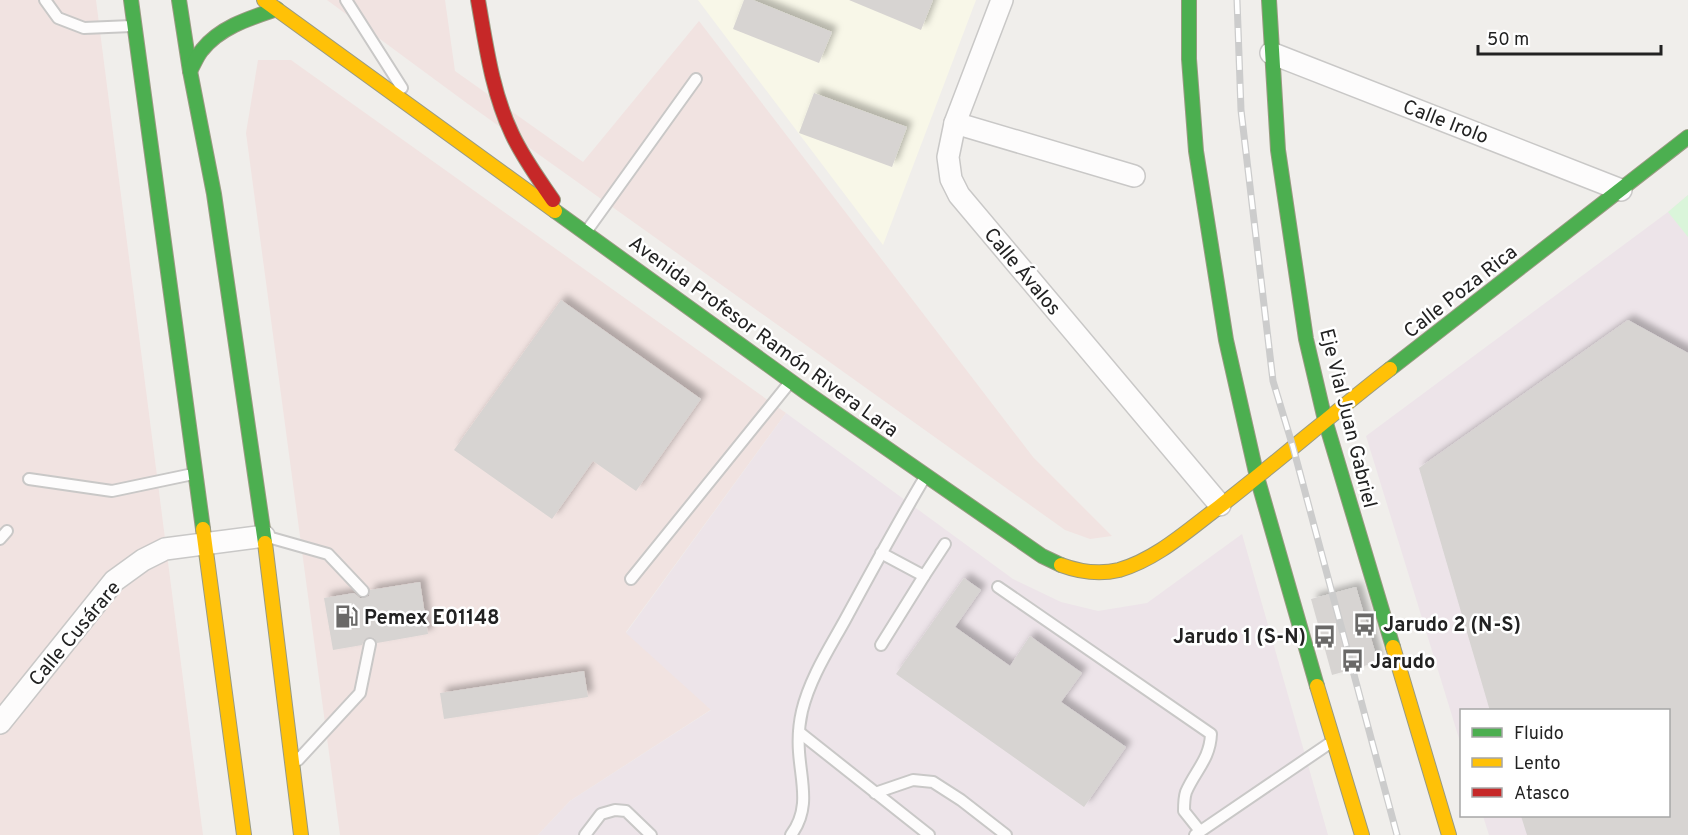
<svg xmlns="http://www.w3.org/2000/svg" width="1688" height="835" viewBox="0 0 1688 835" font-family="Overpass,sans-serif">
	<defs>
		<filter id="shadow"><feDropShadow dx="5.5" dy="-5.5" stdDeviation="3" flood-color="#0004"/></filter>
	</defs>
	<rect width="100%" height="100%" fill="#f0eeeb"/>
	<!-- commercial -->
	<g fill="#f1e3e1">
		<path d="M 0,0 L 96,0 L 203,835 L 0,835 Z"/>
		<path d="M 327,0 L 445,0 L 455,71 L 583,162 L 699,21 L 1033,457 L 1112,536 L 1090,539 L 1065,530 L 468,104 Z"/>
		<path d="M 258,60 L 291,60 L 786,413 L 626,632 L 712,709 L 570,801 L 538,835 L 340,835 L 246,133 Z"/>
	</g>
	<!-- industrial -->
	<g fill="#ede4e9">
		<path d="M 1688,195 L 1688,835 L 1489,835 L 1483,816 L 1668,816 L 1668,710 L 1462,710 L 1461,745 L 1366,436 L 1668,212 Z"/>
		<path d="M 786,413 L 1013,579 L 1061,602 L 1098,611 L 1147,603 L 1242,534 L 1328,835 L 538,835 L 570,801 L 711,710 L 626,633 Z"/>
	</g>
	<!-- education -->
	<path fill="#f8f7e8" d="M 698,0 L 976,0 L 883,245 Z"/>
	<!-- park -->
	<path fill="#daf5da" d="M 1688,195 L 1688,237 L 1668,212 Z"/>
	<!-- building -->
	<g fill="#d7d4d2" filter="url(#shadow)">
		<path d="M 744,0 L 753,0 L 832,32 L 819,63 L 733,29 Z"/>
		<path d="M 849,0 L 933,0 L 921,30 Z"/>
		<path d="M 814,93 L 907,127 L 892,167 L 799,133 Z"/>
		<path d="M 561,300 L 701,399 L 636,491 L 593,461 L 552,519 L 454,450 Z"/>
		<path d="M 1628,320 L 1688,353 L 1688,835 L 1527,835 L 1521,816 L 1668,816 L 1668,711 L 1490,711 L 1419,468 Z"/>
		<path d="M 964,578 L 981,590 L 955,627 L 1010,666 L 1030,636 L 1082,673 L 1061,702 L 1126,747 L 1084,807 L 896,674 Z"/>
		<path d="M 420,582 L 428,634 L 377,643 L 374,638 L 368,637 L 364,640 L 362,645 L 333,650 L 324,598 L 354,593 L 360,598 L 364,598 L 369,596 L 370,590 Z"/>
		<path d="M 1356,587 L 1378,662 L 1332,675 L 1311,599 Z"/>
		<path d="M 584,671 L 588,697 L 444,719 L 440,693 Z"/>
	</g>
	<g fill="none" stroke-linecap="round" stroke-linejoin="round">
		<defs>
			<g id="lane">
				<path d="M 45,0 L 58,18 L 84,28 L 132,26"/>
				<path d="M 346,0 L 402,88"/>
				<path d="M 586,232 L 696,79"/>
				<path d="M 29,479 L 112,491 L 193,474"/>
				<path d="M 268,537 L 328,554 L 363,591"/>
				<path d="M 0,539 L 7,531"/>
				<path d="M 881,553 L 924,576 L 945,544"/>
				<path d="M 631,579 L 791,381"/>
				<path d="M 998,587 L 1211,734 C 1210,759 1195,771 1186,792 C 1184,798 1184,805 1184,811 L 1200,831"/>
				<path d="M 881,645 L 924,576"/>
				<path d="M 799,732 L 929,835"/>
				<path d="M 298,760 L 360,693 L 370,644"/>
				<path d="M 875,793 L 913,780 L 933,782 L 961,800 L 1006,835"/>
				<path d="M 585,835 L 601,814 L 615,810 L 626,811 L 651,835"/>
				<path d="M 791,835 C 811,808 801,782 799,752 C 798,738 799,724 802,711 C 810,678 829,649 845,620 C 871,572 897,524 925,477"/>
				<path d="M 1195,835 L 1330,743"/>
			</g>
			<g id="street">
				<path d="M 1002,0 L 955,123 L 948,157 L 951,179 L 959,195 L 1220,505"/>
				<path d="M 1271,53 L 1621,190"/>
				<path d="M 955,123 L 1134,176"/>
				<path d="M 0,723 L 114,581 L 143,560 L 165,549 L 264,536"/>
			</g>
			<g id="fast">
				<path d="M 131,0 L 203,529"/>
				<path d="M 179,0 L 190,71 L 214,194 L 265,543"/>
				<path d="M 1189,0 L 1189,59 L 1196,151 L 1226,340 L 1257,477 L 1317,686"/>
				<path d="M 1269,0 L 1278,150 L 1306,339 L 1325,420 L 1393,647"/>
				<path d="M 190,71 C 194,64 197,56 202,50 C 220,27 250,18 277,9"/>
				<path d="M 555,211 L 807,393 L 1042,556 L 1061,565"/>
				<path d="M 1390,369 L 1688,137"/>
			</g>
			<g id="slow">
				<path d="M 264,0 L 555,211"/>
				<path d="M 203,529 L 244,835"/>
				<path d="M 265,543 L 301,835"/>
				<path d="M 1061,565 C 1080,572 1098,575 1119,570 C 1157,559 1188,530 1219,507 C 1277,462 1332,414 1390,369"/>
				<path d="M 1393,647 L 1449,835"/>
				<path d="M 1317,686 L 1362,835"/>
			</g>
			<path id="jam" d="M 478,0 C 486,45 492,92 512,134 C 523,158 538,178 553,200"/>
		</defs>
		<!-- lane casing -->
		<use href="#lane" stroke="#c9c8c7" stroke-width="14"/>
		<!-- street casing -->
		<use href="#street" stroke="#c9c8c7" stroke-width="24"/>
		<!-- fast casing -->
		<use href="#fast" stroke="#999a82" stroke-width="16"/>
		<!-- slow casing -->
		<use href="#slow" stroke="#999a82" stroke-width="16"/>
		<!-- jam casing -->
		<use href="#jam" stroke="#999a82" stroke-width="16"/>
		<!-- lane -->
		<use href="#lane" stroke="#fdfcfc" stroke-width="10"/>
		<!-- street -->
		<use href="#street" stroke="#fdfcfc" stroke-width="21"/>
		<!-- fast -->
		<use href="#fast" stroke="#4caf50" stroke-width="14"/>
		<!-- slow -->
		<use href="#slow" stroke="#ffc107" stroke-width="14"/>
		<!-- jam -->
		<use href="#jam" stroke="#c62828" stroke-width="14"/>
		<defs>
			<path id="rail" d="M 1237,0 L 1241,110 L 1273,381 L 1293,447 L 1397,835"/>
		</defs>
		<!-- rail casing -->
		<use href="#rail" stroke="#ccc" stroke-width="7"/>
		<!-- rail -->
		<use href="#rail" stroke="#fff" stroke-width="4.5" stroke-dasharray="14" stroke-linecap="butt"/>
	</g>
	<!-- icons -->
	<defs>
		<symbol id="fuel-bare" viewBox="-9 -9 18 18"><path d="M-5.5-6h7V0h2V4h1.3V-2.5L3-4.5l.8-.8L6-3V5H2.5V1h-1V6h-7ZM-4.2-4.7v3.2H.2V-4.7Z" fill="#6a6968" stroke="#fff" stroke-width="2.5" paint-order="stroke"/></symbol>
		<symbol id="bus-bare" viewBox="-9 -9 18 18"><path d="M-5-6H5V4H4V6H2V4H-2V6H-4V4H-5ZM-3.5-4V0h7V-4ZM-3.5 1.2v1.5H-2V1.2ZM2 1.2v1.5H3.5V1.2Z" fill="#6a6968" stroke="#fff" stroke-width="2.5" paint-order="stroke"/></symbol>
	</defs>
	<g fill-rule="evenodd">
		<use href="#fuel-bare" x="330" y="600" width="33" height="33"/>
		<use href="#bus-bare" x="1348" y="608" width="33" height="33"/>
		<use href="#bus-bare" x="1308" y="620" width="33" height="33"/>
		<use href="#bus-bare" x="1336" y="644" width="33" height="33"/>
	</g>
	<g text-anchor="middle" stroke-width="5" stroke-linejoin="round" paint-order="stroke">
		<!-- street labels -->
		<g font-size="20" fill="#222" stroke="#fff">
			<text transform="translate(1446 121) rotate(21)" y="7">Calle Irolo</text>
			<text transform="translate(1023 271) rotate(50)" y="7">Calle Ávalos</text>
			<text transform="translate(1460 291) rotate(-38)" y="7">Calle Poza Rica</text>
			<text transform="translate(764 336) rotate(36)" y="7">Avenida Profesor Ramón Rivera Lara</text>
			<text transform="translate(1349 418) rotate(76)" y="7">Eje Vial Juan Gabriel</text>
			<text transform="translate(74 633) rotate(-50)" y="7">Calle Cusárare</text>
		</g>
		<!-- poi labels -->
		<g font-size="20" font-weight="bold" fill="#222" stroke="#fff" text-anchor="start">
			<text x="364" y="624">Pemex E01148</text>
			<text x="1383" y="631">Jarudo 2 (N-S)</text>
			<text x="1306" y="643" text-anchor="end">Jarudo 1 (S-N)</text>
			<text x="1370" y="668">Jarudo</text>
		</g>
	</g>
	<!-- legend -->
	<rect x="1460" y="709" width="210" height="108" fill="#ffffff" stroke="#a7a7a7" stroke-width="1.5"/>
	<rect x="1472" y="728" width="30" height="9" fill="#4caf50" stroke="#a7a7a7" stroke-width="1.5"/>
	<text x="1514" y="739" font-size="18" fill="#222222">Fluido</text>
	<rect x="1472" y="758" width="30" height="9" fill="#ffc107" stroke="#a7a7a7" stroke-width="1.5"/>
	<text x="1514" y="769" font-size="18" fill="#222222">Lento</text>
	<rect x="1472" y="788" width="30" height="9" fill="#c62828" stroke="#a7a7a7" stroke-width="1.5"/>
	<text x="1514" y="799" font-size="18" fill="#222222">Atasco</text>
	<!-- scale -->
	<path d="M1478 45v9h183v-9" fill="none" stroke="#222222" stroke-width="3"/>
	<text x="1487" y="45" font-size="18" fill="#222222" stroke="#ffffff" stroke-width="4.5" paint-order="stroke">50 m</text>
</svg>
